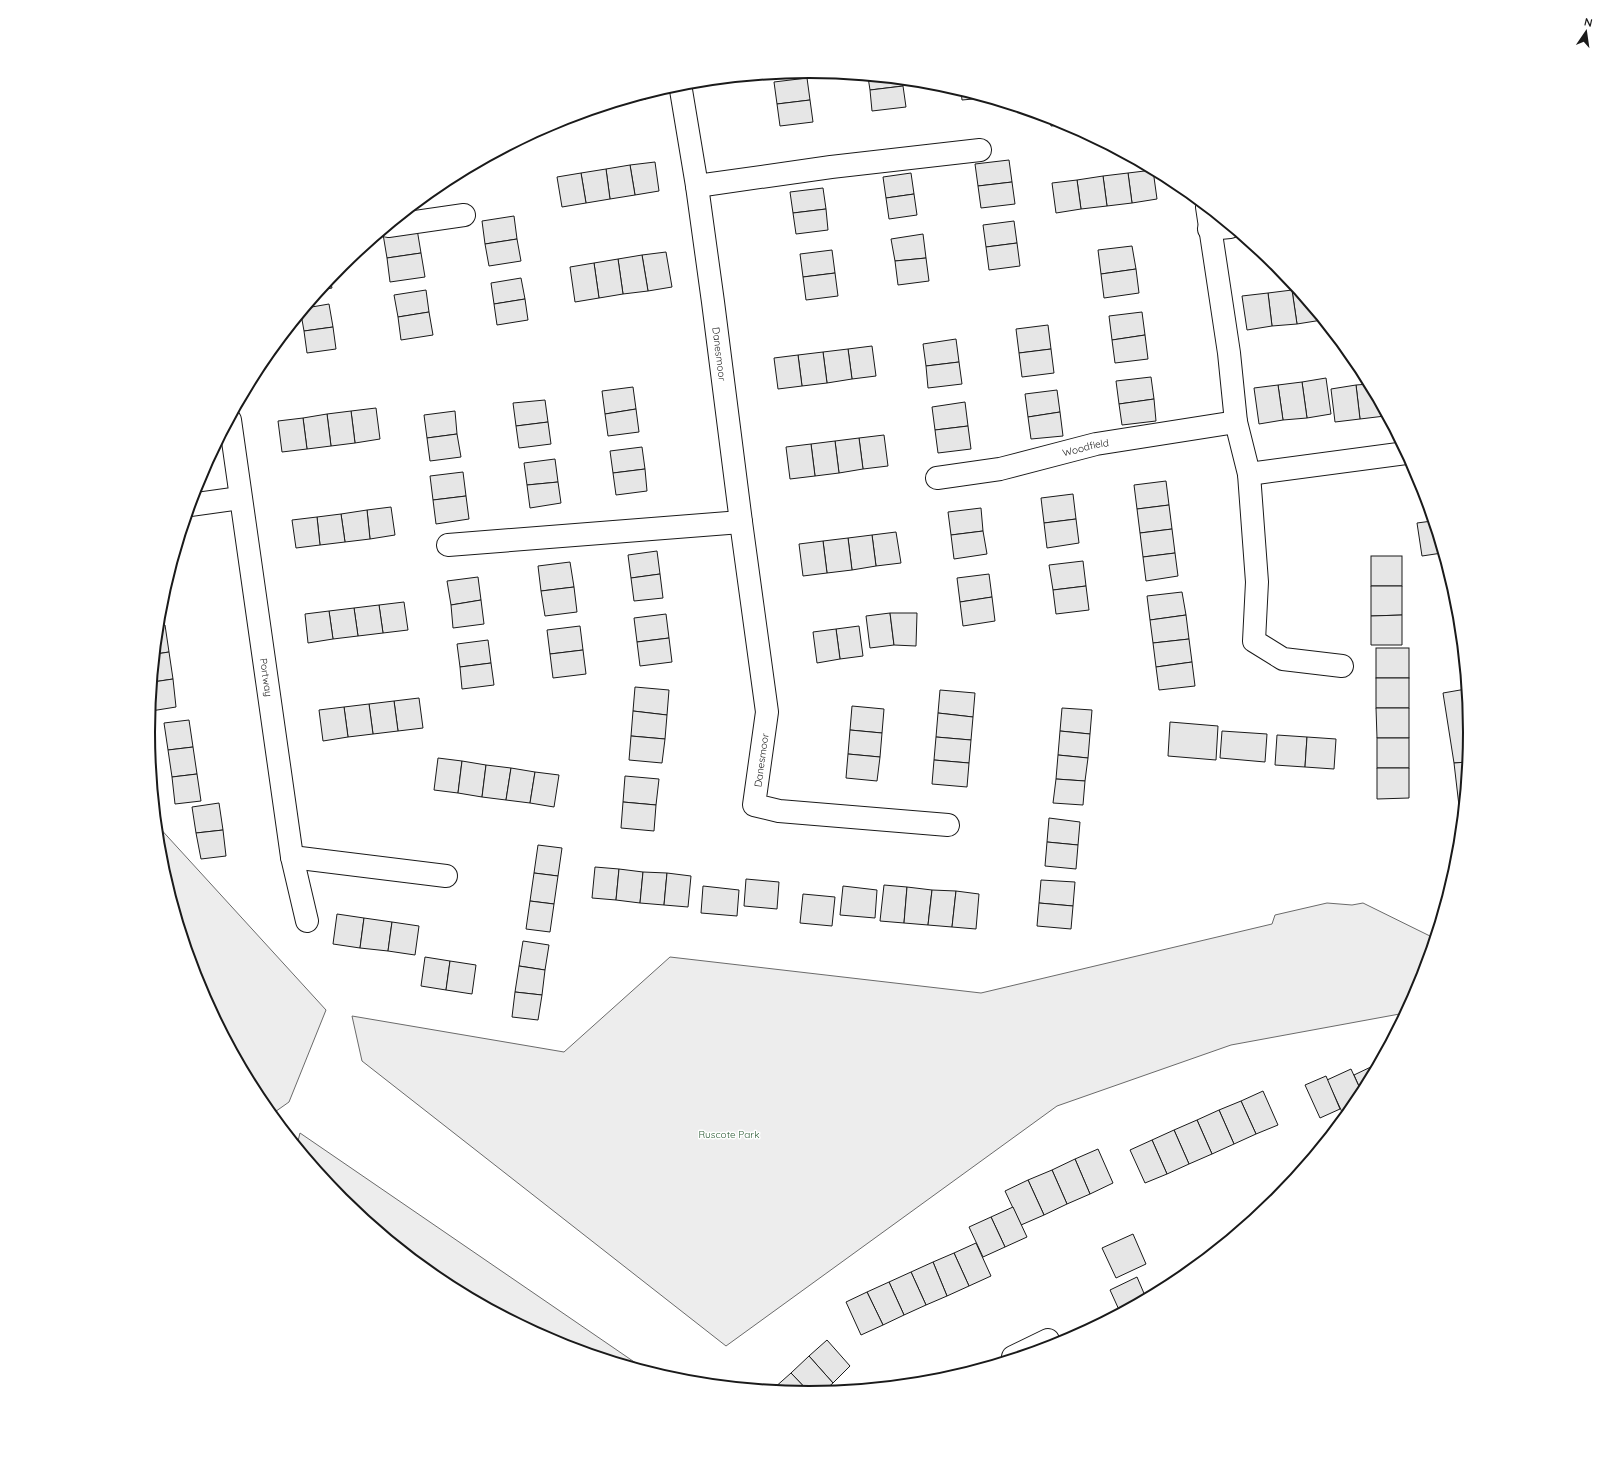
<svg xmlns="http://www.w3.org/2000/svg" width="1618" height="1464" viewBox="0 0 1618 1464" font-family="Quicksand,sans-serif">
	<rect width="100%" height="100%" fill="#fff"/>
	<!-- green -->
	<g fill="#ededed" stroke="#6a6a6a">
		<path d="M 157,825 L 326,1010 L 289,1102 L 272,1114 L 259,1099 L 198,985 L 161,861 Z"/>
		<path d="M 1327,903 L 1352,905 L 1363,903 L 1434,938 L 1420,985 L 1405,1013 L 1231,1045 L 1057,1106 L 726,1346 L 362,1061 L 352,1016 L 564,1052 L 670,957 L 981,993 L 1272,924 L 1275,915 Z"/>
		<path d="M 300,1133 L 646,1370 L 556,1343 L 442,1281 L 341,1199 L 297,1145 Z"/>
	</g>
	<!-- building -->
	<g fill="#e6e6e6" stroke="#1a1a1a">
		<path d="M 868,77 L 902,80 L 903,86 L 870,90 Z"/>
		<path d="M 807,78 L 810,100 L 777,104 L 774,82 Z"/>
		<path d="M 903,86 L 906,107 L 872,111 L 870,90 Z"/>
		<path d="M 961,91 L 984,98 L 962,100 Z"/>
		<path d="M 646,94 L 646,99 L 622,103 L 621,101 Z"/>
		<path d="M 810,100 L 813,122 L 780,126 L 777,104 Z"/>
		<path d="M 1050,118 L 1062,121 L 1067,124 L 1051,126 Z"/>
		<path d="M 1009,160 L 1012,182 L 978,186 L 975,164 Z"/>
		<path d="M 655,162 L 659,191 L 635,195 L 630,165 Z"/>
		<path d="M 630,165 L 635,195 L 610,199 L 606,169 Z"/>
		<path d="M 606,169 L 610,199 L 586,203 L 581,173 Z"/>
		<path d="M 1153,170 L 1157,199 L 1132,203 L 1128,173 Z"/>
		<path d="M 581,173 L 586,203 L 562,207 L 557,177 Z"/>
		<path d="M 911,173 L 914,194 L 886,198 L 883,177 Z"/>
		<path d="M 1128,173 L 1132,203 L 1107,206 L 1103,176 Z"/>
		<path d="M 1103,176 L 1107,206 L 1081,209 L 1077,180 Z"/>
		<path d="M 1077,180 L 1081,209 L 1056,213 L 1052,183 Z"/>
		<path d="M 1012,182 L 1015,204 L 981,208 L 978,186 Z"/>
		<path d="M 823,188 L 826,209 L 793,213 L 790,192 Z"/>
		<path d="M 914,194 L 917,215 L 889,219 L 886,198 Z"/>
		<path d="M 826,209 L 828,230 L 796,234 L 793,213 Z"/>
		<path d="M 514,216 L 517,239 L 485,244 L 482,221 Z"/>
		<path d="M 1014,221 L 1017,243 L 986,247 L 983,225 Z"/>
		<path d="M 417,229 L 421,253 L 387,258 L 383,234 Z"/>
		<path d="M 923,234 L 926,258 L 895,261 L 891,239 Z"/>
		<path d="M 517,239 L 521,261 L 489,266 L 485,244 Z"/>
		<path d="M 1017,243 L 1020,266 L 989,270 L 986,247 Z"/>
		<path d="M 1132,246 L 1136,269 L 1101,274 L 1098,250 Z"/>
		<path d="M 832,250 L 835,273 L 803,277 L 800,254 Z"/>
		<path d="M 666,252 L 672,287 L 648,291 L 642,255 Z"/>
		<path d="M 421,253 L 425,277 L 390,282 L 387,258 Z"/>
		<path d="M 642,255 L 648,291 L 623,294 L 618,259 Z"/>
		<path d="M 926,258 L 929,281 L 898,285 L 895,261 Z"/>
		<path d="M 618,259 L 623,294 L 599,298 L 594,263 Z"/>
		<path d="M 594,263 L 599,298 L 575,302 L 570,267 Z"/>
		<path d="M 1136,269 L 1139,293 L 1104,298 L 1101,274 Z"/>
		<path d="M 835,273 L 838,296 L 806,300 L 803,277 Z"/>
		<path d="M 521,278 L 525,299 L 494,304 L 491,283 Z"/>
		<path d="M 330,279 L 332,288 L 321,290 Z"/>
		<path d="M 1297,289 L 1322,320 L 1297,324 L 1292,290 Z"/>
		<path d="M 426,290 L 429,312 L 398,317 L 394,295 Z"/>
		<path d="M 1292,290 L 1297,324 L 1272,326 L 1268,293 Z"/>
		<path d="M 1268,293 L 1272,326 L 1247,330 L 1242,296 Z"/>
		<path d="M 525,299 L 528,320 L 497,325 L 494,304 Z"/>
		<path d="M 329,304 L 333,327 L 304,331 L 301,314 L 306,308 Z"/>
		<path d="M 429,312 L 433,335 L 401,340 L 398,317 Z"/>
		<path d="M 1142,312 L 1145,335 L 1112,340 L 1109,316 Z"/>
		<path d="M 1048,325 L 1051,349 L 1019,353 L 1016,329 Z"/>
		<path d="M 333,327 L 336,349 L 307,353 L 304,331 Z"/>
		<path d="M 1145,335 L 1148,359 L 1115,363 L 1112,340 Z"/>
		<path d="M 956,339 L 959,362 L 926,366 L 923,344 Z"/>
		<path d="M 872,346 L 876,376 L 852,379 L 848,349 Z"/>
		<path d="M 848,349 L 852,379 L 827,383 L 823,352 Z"/>
		<path d="M 1051,349 L 1054,373 L 1022,377 L 1019,353 Z"/>
		<path d="M 823,352 L 827,383 L 802,386 L 798,355 Z"/>
		<path d="M 798,355 L 802,386 L 778,389 L 774,358 Z"/>
		<path d="M 959,362 L 962,384 L 928,388 L 926,366 Z"/>
		<path d="M 1151,377 L 1154,399 L 1119,404 L 1116,381 Z"/>
		<path d="M 1326,378 L 1331,414 L 1307,418 L 1302,382 Z"/>
		<path d="M 1302,382 L 1307,418 L 1283,420 L 1278,385 Z"/>
		<path d="M 1369,384 L 1385,416 L 1360,419 L 1356,385 Z"/>
		<path d="M 1278,385 L 1283,420 L 1259,424 L 1254,388 Z"/>
		<path d="M 1356,385 L 1360,419 L 1335,422 L 1331,389 Z"/>
		<path d="M 633,387 L 636,409 L 605,414 L 602,391 Z"/>
		<path d="M 1057,390 L 1060,412 L 1028,417 L 1025,394 Z"/>
		<path d="M 1154,399 L 1156,421 L 1122,425 L 1119,404 Z"/>
		<path d="M 545,400 L 548,422 L 516,426 L 513,403 Z"/>
		<path d="M 965,402 L 968,426 L 935,430 L 932,407 Z"/>
		<path d="M 376,408 L 380,439 L 355,443 L 351,411 Z"/>
		<path d="M 636,409 L 639,432 L 608,436 L 605,414 Z"/>
		<path d="M 351,411 L 355,443 L 331,446 L 327,414 Z"/>
		<path d="M 455,411 L 457,434 L 427,438 L 424,415 Z"/>
		<path d="M 1060,412 L 1063,436 L 1031,439 L 1028,417 Z"/>
		<path d="M 327,414 L 331,446 L 307,449 L 303,418 Z"/>
		<path d="M 303,418 L 307,449 L 282,452 L 278,421 Z"/>
		<path d="M 548,422 L 551,444 L 519,448 L 516,426 Z"/>
		<path d="M 968,426 L 971,449 L 938,453 L 935,430 Z"/>
		<path d="M 457,434 L 461,457 L 430,461 L 427,438 Z"/>
		<path d="M 884,435 L 888,466 L 863,469 L 859,438 Z"/>
		<path d="M 859,438 L 863,469 L 839,473 L 835,441 Z"/>
		<path d="M 835,441 L 839,473 L 815,476 L 811,444 Z"/>
		<path d="M 811,444 L 815,476 L 790,479 L 786,447 Z"/>
		<path d="M 642,447 L 645,469 L 613,473 L 610,451 Z"/>
		<path d="M 555,459 L 558,482 L 527,485 L 524,463 Z"/>
		<path d="M 645,469 L 647,491 L 616,495 L 613,473 Z"/>
		<path d="M 463,472 L 466,496 L 433,500 L 430,476 Z"/>
		<path d="M 1166,481 L 1169,505 L 1137,509 L 1134,485 Z"/>
		<path d="M 558,482 L 561,503 L 530,508 L 527,485 Z"/>
		<path d="M 1073,494 L 1076,519 L 1044,523 L 1041,498 Z"/>
		<path d="M 466,496 L 469,519 L 436,524 L 433,500 Z"/>
		<path d="M 1169,505 L 1172,529 L 1140,533 L 1137,509 Z"/>
		<path d="M 391,507 L 395,535 L 370,539 L 367,510 Z"/>
		<path d="M 981,508 L 983,531 L 951,535 L 948,512 Z"/>
		<path d="M 367,510 L 370,539 L 345,542 L 341,514 Z"/>
		<path d="M 341,514 L 345,542 L 320,545 L 317,517 Z"/>
		<path d="M 317,517 L 320,545 L 296,548 L 292,520 Z"/>
		<path d="M 1076,519 L 1079,543 L 1047,548 L 1044,523 Z"/>
		<path d="M 1432,521 L 1442,553 L 1422,556 L 1417,523 Z"/>
		<path d="M 1172,529 L 1175,553 L 1143,557 L 1140,533 Z"/>
		<path d="M 983,531 L 987,554 L 954,559 L 951,535 Z"/>
		<path d="M 896,532 L 901,563 L 876,566 L 872,535 Z"/>
		<path d="M 872,535 L 876,566 L 852,570 L 848,538 Z"/>
		<path d="M 848,538 L 852,570 L 827,573 L 823,541 Z"/>
		<path d="M 823,541 L 827,573 L 803,576 L 799,544 Z"/>
		<path d="M 657,551 L 660,574 L 631,578 L 628,555 Z"/>
		<path d="M 1175,553 L 1178,576 L 1146,581 L 1143,557 Z"/>
		<rect x="1371" y="556" width="31" height="30"/>
		<path d="M 1083,561 L 1086,586 L 1053,590 L 1049,565 Z"/>
		<path d="M 570,562 L 574,587 L 541,591 L 538,566 Z"/>
		<path d="M 660,574 L 663,598 L 634,601 L 631,578 Z"/>
		<path d="M 989,574 L 992,597 L 960,602 L 957,578 Z"/>
		<path d="M 478,577 L 481,600 L 451,605 L 447,581 Z"/>
		<path d="M 1086,586 L 1089,610 L 1056,614 L 1053,590 Z"/>
		<path d="M 1371,586 L 1402,586 L 1402,615 L 1371,616 Z"/>
		<path d="M 574,587 L 577,612 L 545,616 L 541,591 Z"/>
		<path d="M 1182,592 L 1186,615 L 1150,620 L 1147,596 Z"/>
		<path d="M 992,597 L 995,621 L 963,626 L 960,602 Z"/>
		<path d="M 481,600 L 484,624 L 453,628 L 451,605 Z"/>
		<path d="M 161,602 L 162,613 L 160,613 L 161,603 Z"/>
		<path d="M 404,602 L 408,630 L 383,633 L 379,605 Z"/>
		<path d="M 379,605 L 383,633 L 358,636 L 354,608 Z"/>
		<path d="M 354,608 L 358,636 L 333,639 L 329,611 Z"/>
		<path d="M 329,611 L 333,639 L 308,643 L 305,614 Z"/>
		<path d="M 890,613 L 894,645 L 870,648 L 866,616 Z"/>
		<path d="M 890,613 L 917,613 L 916,646 L 894,645 Z"/>
		<path d="M 666,614 L 669,638 L 637,642 L 634,618 Z"/>
		<path d="M 1186,615 L 1189,639 L 1153,643 L 1150,620 Z"/>
		<path d="M 1402,615 L 1402,645 L 1371,645 L 1371,616 Z"/>
		<path d="M 165,625 L 169,652 L 156,654 L 158,626 Z"/>
		<path d="M 580,626 L 583,650 L 550,654 L 547,630 Z"/>
		<path d="M 859,626 L 863,656 L 840,659 L 836,629 Z"/>
		<path d="M 836,629 L 840,659 L 817,663 L 813,632 Z"/>
		<path d="M 669,638 L 672,662 L 640,666 L 637,642 Z"/>
		<path d="M 1189,639 L 1192,662 L 1156,667 L 1153,643 Z"/>
		<path d="M 488,640 L 491,663 L 460,667 L 457,644 Z"/>
		<rect x="1376" y="648" width="33" height="30"/>
		<path d="M 583,650 L 586,674 L 553,678 L 550,654 Z"/>
		<path d="M 169,652 L 173,679 L 153,682 L 156,654 Z"/>
		<path d="M 1192,662 L 1195,686 L 1159,690 L 1156,667 Z"/>
		<path d="M 491,663 L 494,685 L 462,689 L 460,667 Z"/>
		<rect x="1376" y="678" width="33" height="30"/>
		<path d="M 173,679 L 176,707 L 151,711 L 153,682 Z"/>
		<path d="M 635,687 L 669,690 L 667,715 L 633,711 Z"/>
		<path d="M 1466,689 L 1470,732 L 1467,762 L 1454,763 L 1443,693 Z"/>
		<path d="M 940,690 L 975,693 L 973,717 L 938,713 Z"/>
		<path d="M 419,698 L 423,728 L 398,731 L 394,701 Z"/>
		<path d="M 394,701 L 398,731 L 373,734 L 369,704 Z"/>
		<path d="M 369,704 L 373,734 L 348,737 L 344,707 Z"/>
		<path d="M 852,706 L 884,709 L 882,733 L 850,730 Z"/>
		<path d="M 344,707 L 348,737 L 323,741 L 319,710 Z"/>
		<path d="M 1062,708 L 1092,710 L 1090,734 L 1060,731 Z"/>
		<path d="M 1376,708 L 1409,708 L 1409,738 L 1377,738 Z"/>
		<path d="M 633,711 L 667,715 L 665,739 L 631,736 Z"/>
		<path d="M 938,713 L 973,717 L 971,740 L 936,737 Z"/>
		<path d="M 189,720 L 193,747 L 168,750 L 164,723 Z"/>
		<path d="M 1170,722 L 1218,726 L 1216,760 L 1168,756 Z"/>
		<path d="M 850,730 L 882,733 L 880,757 L 848,754 Z"/>
		<path d="M 1060,731 L 1090,734 L 1088,758 L 1058,755 Z"/>
		<path d="M 1222,731 L 1267,734 L 1265,762 L 1220,758 Z"/>
		<path d="M 1277,735 L 1307,737 L 1305,767 L 1275,765 Z"/>
		<path d="M 631,736 L 665,739 L 662,763 L 629,760 Z"/>
		<path d="M 936,737 L 971,740 L 969,763 L 934,760 Z"/>
		<path d="M 1307,737 L 1336,739 L 1334,769 L 1305,767 Z"/>
		<rect x="1377" y="738" width="32" height="30"/>
		<path d="M 193,747 L 197,774 L 172,777 L 168,750 Z"/>
		<path d="M 848,754 L 880,757 L 877,781 L 846,778 Z"/>
		<path d="M 1058,755 L 1088,758 L 1085,781 L 1056,779 Z"/>
		<path d="M 438,758 L 462,761 L 458,793 L 434,790 Z"/>
		<path d="M 934,760 L 969,763 L 967,787 L 932,784 Z"/>
		<path d="M 462,761 L 486,765 L 482,797 L 458,793 Z"/>
		<path d="M 1467,762 L 1461,823 L 1454,763 Z"/>
		<path d="M 486,765 L 511,768 L 506,800 L 482,797 Z"/>
		<path d="M 511,768 L 535,772 L 530,803 L 506,800 Z"/>
		<path d="M 1377,768 L 1409,768 L 1409,798 L 1377,799 Z"/>
		<path d="M 535,772 L 559,775 L 554,807 L 530,803 Z"/>
		<path d="M 197,774 L 201,801 L 175,804 L 172,777 Z"/>
		<path d="M 625,776 L 659,779 L 656,805 L 623,802 Z"/>
		<path d="M 1056,779 L 1085,781 L 1083,805 L 1053,803 Z"/>
		<path d="M 623,802 L 656,805 L 654,831 L 621,828 Z"/>
		<path d="M 219,803 L 223,830 L 196,833 L 192,807 Z"/>
		<path d="M 1049,818 L 1080,822 L 1078,845 L 1047,842 Z"/>
		<path d="M 223,830 L 226,856 L 201,859 L 196,833 Z"/>
		<path d="M 1047,842 L 1078,845 L 1076,869 L 1045,866 Z"/>
		<path d="M 538,845 L 562,848 L 558,876 L 534,873 Z"/>
		<path d="M 595,867 L 619,869 L 616,900 L 592,898 Z"/>
		<path d="M 619,869 L 643,872 L 640,903 L 616,900 Z"/>
		<path d="M 643,872 L 667,873 L 664,905 L 640,903 Z"/>
		<path d="M 534,873 L 558,876 L 554,904 L 530,901 Z"/>
		<path d="M 667,873 L 691,876 L 688,907 L 664,905 Z"/>
		<path d="M 746,879 L 779,882 L 777,909 L 744,906 Z"/>
		<path d="M 1041,880 L 1075,882 L 1073,906 L 1039,903 Z"/>
		<path d="M 884,885 L 907,887 L 904,923 L 880,921 Z"/>
		<path d="M 703,886 L 739,890 L 737,916 L 701,913 Z"/>
		<path d="M 843,886 L 877,890 L 875,918 L 840,915 Z"/>
		<path d="M 907,887 L 932,890 L 928,925 L 904,923 Z"/>
		<path d="M 932,890 L 956,891 L 952,927 L 928,925 Z"/>
		<path d="M 956,891 L 979,894 L 976,929 L 952,927 Z"/>
		<path d="M 803,894 L 835,897 L 832,926 L 800,923 Z"/>
		<path d="M 530,901 L 554,904 L 550,932 L 526,929 Z"/>
		<path d="M 1039,903 L 1073,906 L 1071,929 L 1037,926 Z"/>
		<path d="M 337,914 L 364,918 L 360,948 L 333,944 Z"/>
		<path d="M 364,918 L 392,922 L 388,951 L 360,948 Z"/>
		<path d="M 392,922 L 419,926 L 415,955 L 388,951 Z"/>
		<path d="M 523,941 L 549,945 L 545,970 L 519,966 Z"/>
		<path d="M 425,957 L 450,961 L 446,990 L 421,986 Z"/>
		<path d="M 450,961 L 476,965 L 472,994 L 446,990 Z"/>
		<path d="M 519,966 L 545,970 L 542,995 L 515,992 Z"/>
		<path d="M 515,992 L 542,995 L 538,1020 L 512,1017 Z"/>
		<path d="M 1375,1065 L 1376,1067 L 1362,1093 L 1354,1075 Z"/>
		<path d="M 1351,1069 L 1362,1093 L 1352,1108 L 1342,1112 L 1327,1080 Z"/>
		<path d="M 1326,1076 L 1340,1109 L 1320,1118 L 1305,1085 Z"/>
		<path d="M 1263,1091 L 1278,1125 L 1256,1134 L 1241,1101 Z"/>
		<path d="M 1241,1101 L 1256,1134 L 1234,1144 L 1219,1110 Z"/>
		<path d="M 1219,1110 L 1234,1144 L 1212,1154 L 1197,1120 Z"/>
		<path d="M 1197,1120 L 1212,1154 L 1189,1164 L 1174,1130 Z"/>
		<path d="M 1174,1130 L 1189,1164 L 1167,1174 L 1152,1140 Z"/>
		<path d="M 1152,1140 L 1167,1174 L 1145,1183 L 1130,1150 Z"/>
		<path d="M 1098,1149 L 1113,1183 L 1090,1194 L 1075,1159 Z"/>
		<path d="M 1075,1159 L 1090,1194 L 1067,1204 L 1052,1170 Z"/>
		<path d="M 1052,1170 L 1067,1204 L 1044,1215 L 1028,1180 Z"/>
		<path d="M 1028,1180 L 1044,1215 L 1021,1225 L 1005,1191 Z"/>
		<path d="M 1013,1207 L 1027,1237 L 1005,1247 L 991,1217 Z"/>
		<path d="M 991,1217 L 1005,1247 L 983,1257 L 969,1227 Z"/>
		<path d="M 1133,1234 L 1146,1264 L 1116,1278 L 1102,1248 Z"/>
		<path d="M 976,1243 L 991,1276 L 969,1286 L 954,1253 Z"/>
		<path d="M 954,1253 L 969,1286 L 947,1296 L 933,1262 Z"/>
		<path d="M 933,1262 L 947,1296 L 926,1305 L 911,1272 Z"/>
		<path d="M 911,1272 L 926,1305 L 904,1315 L 889,1282 Z"/>
		<path d="M 1137,1277 L 1146,1298 L 1120,1312 L 1110,1290 Z"/>
		<path d="M 889,1282 L 904,1315 L 883,1325 L 867,1292 Z"/>
		<path d="M 867,1292 L 883,1325 L 861,1335 L 846,1302 Z"/>
		<path d="M 827,1340 L 850,1366 L 833,1383 L 809,1356 Z"/>
		<path d="M 809,1356 L 833,1383 L 823,1392 L 810,1393 L 791,1373 Z"/>
		<path d="M 791,1373 L 810,1393 L 773,1389 Z"/>
	</g>
	<g fill="none" stroke-linecap="round" stroke-linejoin="round">
		<defs>
			<g id="minor">
				<path id="s1" d="M 680,84 L 697,186 L 713,302 L 741,522 L 767,712 L 754,805 L 779,811 L 948,825"/>
				<path d="M 697,186 L 831,167 L 980,150"/>
				<path d="M 1207,207 L 1229,353 L 1236,422 L 1249,474 L 1257,582 L 1254,641 L 1283,659 L 1342,666"/>
				<path d="M 388,226 L 464,215"/>
				<path d="M 1209,229 L 1230,227"/>
				<path id="s2" d="M 230,420 L 292,857 L 307,921"/>
				<path d="M 1249,474 L 1406,453"/>
				<path id="s3" d="M 937,478 L 1000,469 L 1096,444 L 1236,422"/>
				<path d="M 190,505 L 240,498"/>
				<path d="M 448,545 L 741,522"/>
				<path d="M 292,857 L 446,876"/>
				<path d="M 1013,1357 L 1048,1340"/>
			</g>
		</defs>
		<!-- minor casing -->
		<use href="#minor" stroke="#1a1a1a" stroke-width="24"/>
		<!-- minor -->
		<use href="#minor" stroke="#fff" stroke-width="22"/>
	</g>
	<g text-anchor="middle" stroke-width="3" stroke-linejoin="round" paint-order="stroke">
		<!-- street labels -->
		<g font-size="10" fill="#1a1a1a" stroke="#fff">
			<text dy="4" stroke="none"><textPath href="#s1" startOffset="273">Danesmoor</textPath></text>
			<text dy="4" stroke="none"><textPath href="#s3" startOffset="152">Woodfield</textPath></text>
			<text dy="4" stroke="none"><textPath href="#s2" startOffset="260">Portway</textPath></text>
			<text transform="translate(761 760) rotate(-82)" y="4">Danesmoor</text>
		</g>
		<!-- park labels -->
		<g font-size="10" fill="#2b5a34" stroke="#fff">
			<text x="729" y="1138">Ruscote Park</text>
		</g>
	</g>
	<!-- crop -->
	<path d="M0 0H1618V1464H0ZM155 732a654 654 0 1 1 1308 0a654 654 0 1 1-1308 0Z" fill="#fff" fill-rule="evenodd"/>
	<path fill="none" stroke="#1a1a1a" stroke-width="2" d="M155 732a654 654 0 1 1 1308 0a654 654 0 1 1-1308 0Z"/>
	<!-- north arrow -->
	<g transform="translate(1586 32) rotate(13)" stroke="#ffffff" stroke-width="3" paint-order="stroke">
	<path d="M0-3L7 15L0 10L-7 15Z" fill="#1a1a1a"/>
	<text y="-6" font-size="11" font-weight="bold" text-anchor="middle" fill="#1a1a1a">N</text>
	</g>
</svg>
